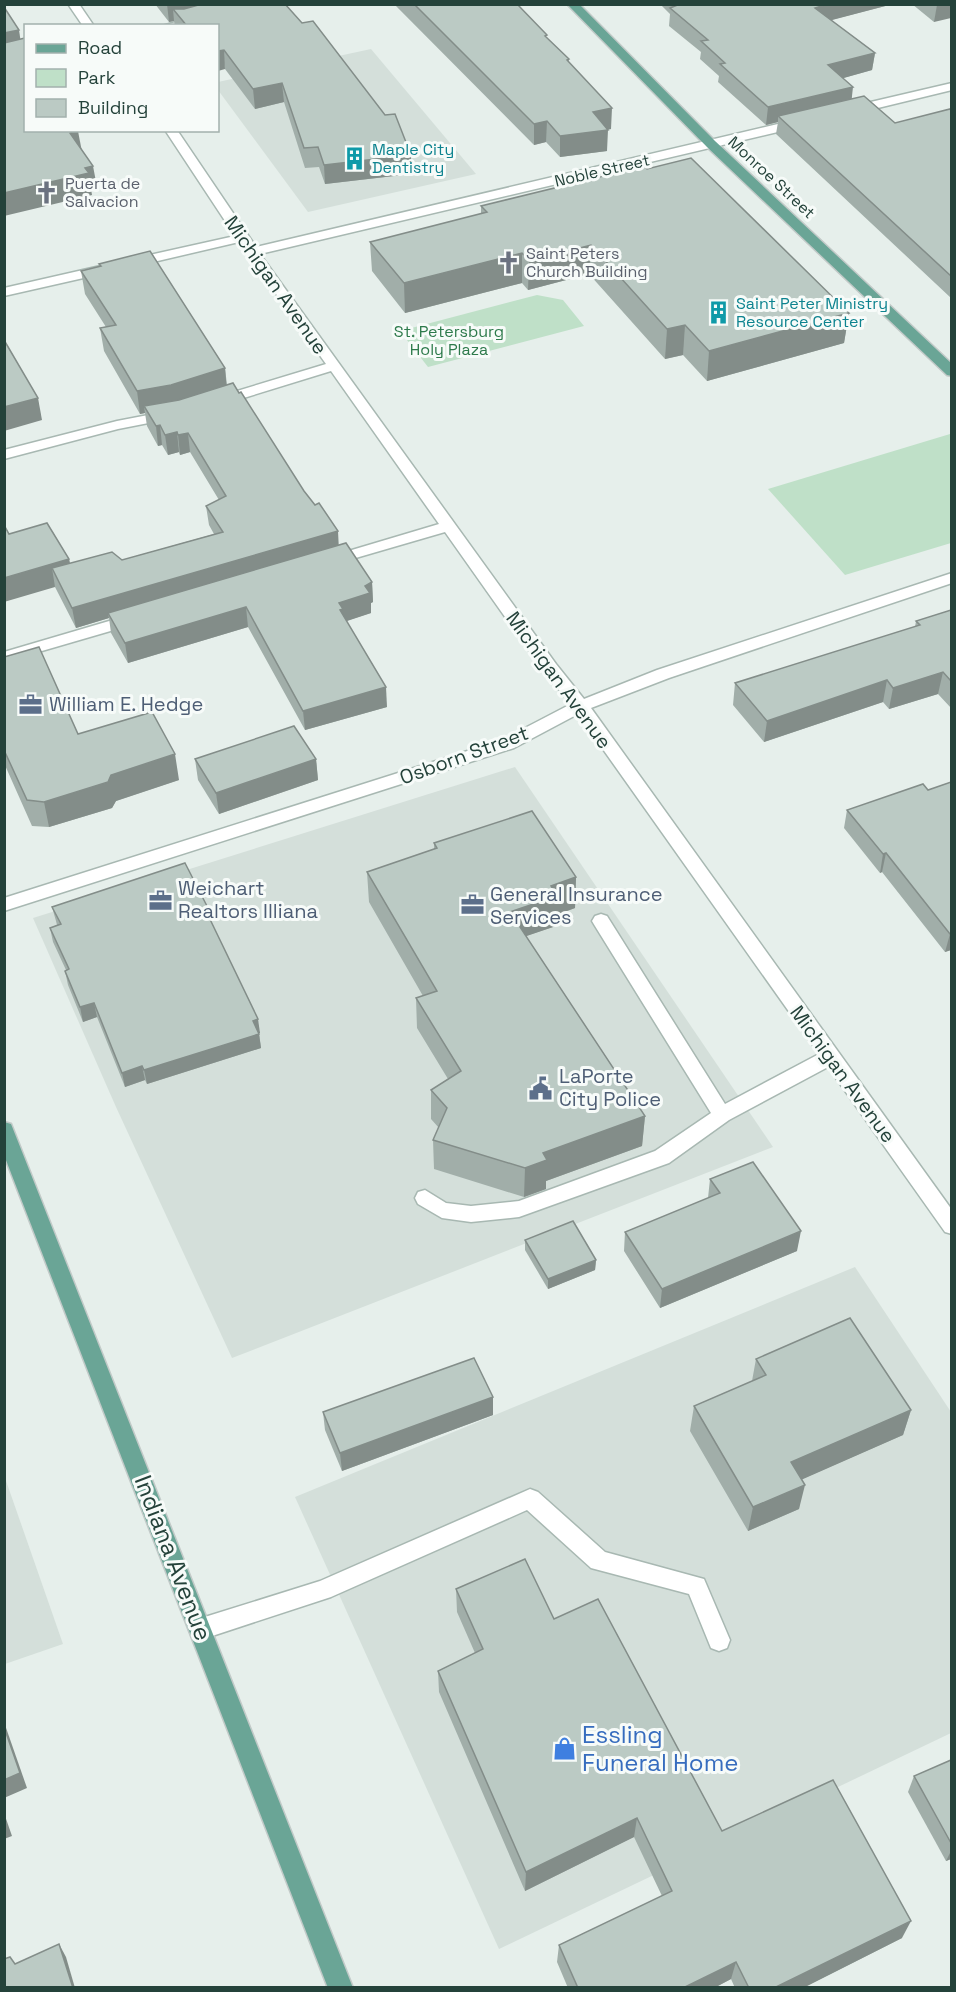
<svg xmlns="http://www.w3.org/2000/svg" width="956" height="1992" viewBox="0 0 956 1992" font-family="'Space Grotesk',sans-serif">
	<rect width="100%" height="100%" fill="#e6efeb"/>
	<!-- built -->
	<g fill="#d4dfda">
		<path d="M 371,49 L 476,174 L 308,212 L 218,90 L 218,82 Z"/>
		<path d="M 515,767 L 773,1147 L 232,1358 L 116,1107 L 33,918 Z"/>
		<path d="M 855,1267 L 951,1412 L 951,1733 L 499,1949 L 295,1497 Z"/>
		<path d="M 4,1475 L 63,1644 L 5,1664 L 4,1664 Z"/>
	</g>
	<!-- green -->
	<g fill="#bfe0c8">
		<path d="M 537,295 L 563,300 L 584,326 L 428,367 L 400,331 Z"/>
		<path d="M 950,434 L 951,543 L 845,575 L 768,489 Z"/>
	</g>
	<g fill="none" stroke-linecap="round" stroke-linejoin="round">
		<defs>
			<g id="minor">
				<path d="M 68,4 L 79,4 L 94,26 L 83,26 Z"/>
				<path d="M 198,16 L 204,19 L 202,21 L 184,26 L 162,26 Z"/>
				<path d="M 952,83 L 952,90 L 849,115 L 843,111 L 845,108 Z"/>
				<path d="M 799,119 L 803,120 L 803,126 L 260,254 L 556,664 L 584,699 L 657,670 L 952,573 L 952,583 L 669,678 L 591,708 L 952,1210 L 952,1234 L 945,1232 L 828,1067 L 729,1120 L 669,1163 L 519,1217 L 471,1222 L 442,1218 L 418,1204 L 415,1198 L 418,1192 L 425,1190 L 446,1203 L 471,1206 L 519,1201 L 655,1151 L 711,1113 L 595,926 L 592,921 L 595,916 L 601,914 L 607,916 L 725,1104 L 819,1054 L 578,714 L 514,748 L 4,911 L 4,898 L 502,740 L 571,704 L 544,672 L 445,532 L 335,564 L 325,564 L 323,561 L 325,558 L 439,524 L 331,371 L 224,404 L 214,404 L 212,401 L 214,398 L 326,364 L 239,242 L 132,267 L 126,263 L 127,260 L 235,236 L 165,130 L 177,130 L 256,247 Z"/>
				<path d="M 105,265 L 110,266 L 111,269 L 110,272 L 4,296 L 4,288 Z"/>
				<path d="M 169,411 L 176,415 L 174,418 L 118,429 L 4,459 L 4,450 L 117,421 Z"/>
				<path d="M 133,614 L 138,615 L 141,619 L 138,623 L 4,662 L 4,652 Z"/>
				<path d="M 530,1489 L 538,1492 L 605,1552 L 704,1579 L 730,1640 L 727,1648 L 719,1651 L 711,1648 L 689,1594 L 591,1568 L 527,1510 L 331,1597 L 200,1640 L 192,1637 L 189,1629 L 192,1621 L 320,1581 Z"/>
			</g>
			<g id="major">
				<path d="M 567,4 L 579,4 L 715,141 L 952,364 L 952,376 L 947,375 L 707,147 Z"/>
				<path d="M 4,1122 L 11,1124 L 13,1129 L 353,1988 L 328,1988 L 4,1155 Z"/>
			</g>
		</defs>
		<!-- minor casing -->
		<use href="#minor" stroke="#a8b8b2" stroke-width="3"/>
		<!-- major casing -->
		<use href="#major" stroke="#c2cac8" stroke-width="3"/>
		<!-- minor -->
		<use href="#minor" fill="#fff" fill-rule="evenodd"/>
		<!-- major -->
		<use href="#major" fill="#6aa596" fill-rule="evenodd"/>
	</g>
	<!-- wall -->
	<g fill="#a1aea9">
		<path d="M 155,4 L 285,4 L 411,155 L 411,174 L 325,184 L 319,167 L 305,168 L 284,102 L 255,109 L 225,69 L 218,26 L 175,26 L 174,21 L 169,22 Z"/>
		<path d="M 394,4 L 517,4 L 547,38 L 569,59 L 569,62 L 611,129 L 607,130 L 607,151 L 560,157 L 546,142 L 534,145 Z"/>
		<path d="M 660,4 L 893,4 L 831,20 L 875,53 L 872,70 L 843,78 L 852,99 L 895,123 L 951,111 L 951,298 L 776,134 L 778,122 L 766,125 L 718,82 L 719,76 L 700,59 L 701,52 L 669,26 L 670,14 Z"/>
		<path d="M 912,4 L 951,4 L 934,22 Z"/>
		<path d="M 647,169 L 849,313 L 844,343 L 707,381 L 683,355 L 665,359 L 589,274 L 528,290 L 522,283 L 405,313 L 372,271 L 370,242 L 481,214 L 481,206 Z"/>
		<path d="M 99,264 L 225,368 L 227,385 L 339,546 L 372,582 L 373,602 L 371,603 L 371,613 L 346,621 L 387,707 L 305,730 L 248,627 L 128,663 L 111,633 L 109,618 L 76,628 L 55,587 L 9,534 L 69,559 L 70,563 L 122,560 L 214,534 L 209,525 L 206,506 L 219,500 L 190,452 L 180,455 L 179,452 L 168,455 L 162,445 L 158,446 L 147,426 L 145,413 L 140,414 L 104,351 L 100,328 L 106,327 L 85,294 L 81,271 L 100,267 Z"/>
		<path d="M 951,610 L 951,708 L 938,694 L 889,709 L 883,702 L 764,742 L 733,705 L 735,683 L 915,627 L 916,621 Z"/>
		<path d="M 4,657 L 78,734 L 179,780 L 116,801 L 112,808 L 49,827 L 32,826 L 4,763 Z"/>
		<path d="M 195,759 L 316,759 L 318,780 L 219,814 L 198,780 Z"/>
		<path d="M 951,782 L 951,950 L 945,952 L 882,872 L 880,873 L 844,828 L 847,810 L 928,790 Z"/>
		<path d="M 434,843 L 576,877 L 575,908 L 556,915 L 556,926 L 526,936 L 645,1116 L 642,1146 L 546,1181 L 546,1189 L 524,1197 L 434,1169 L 433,1140 L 439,1128 L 431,1119 L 431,1090 L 448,1079 L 417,1028 L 416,998 L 423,996 L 369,902 L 367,872 L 434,849 Z"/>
		<path d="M 52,907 L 209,910 L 211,921 L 260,1033 L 259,1033 L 261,1048 L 147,1084 L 145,1080 L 125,1087 L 97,1017 L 83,1022 L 68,985 L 65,971 L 66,970 L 53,942 L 50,928 L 57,925 L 56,921 Z"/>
		<path d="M 710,1179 L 797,1251 L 660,1308 L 624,1251 L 625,1232 L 708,1198 Z"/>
		<path d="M 525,1240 L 596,1260 L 595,1270 L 548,1289 L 525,1250 Z"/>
		<path d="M 756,1359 L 911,1410 L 903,1435 L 802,1479 L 799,1509 L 748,1531 L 690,1431 L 694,1406 L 752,1381 Z"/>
		<path d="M 323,1412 L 493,1415 L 342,1471 L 325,1430 Z"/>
		<path d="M 456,1589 L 554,1619 L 722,1831 L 902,1938 L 803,1988 L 735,1988 L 731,1979 L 714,1988 L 568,1988 L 557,1962 L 559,1945 L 662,1896 L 634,1837 L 525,1891 L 439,1692 L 438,1671 L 475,1653 L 457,1612 Z"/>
		<path d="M 951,1760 L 951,1859 L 946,1861 L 908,1792 L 914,1776 Z"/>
	</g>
	<!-- shaded-wall -->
	<g fill="#838d89">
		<path d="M 167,4 L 239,4 L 181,19 L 173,9 L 174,21 L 169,22 Z"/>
		<path d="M 828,4 L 893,4 L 813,25 L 815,8 Z"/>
		<path d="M 940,4 L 951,4 L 951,18 L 934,22 L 937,5 Z"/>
		<path d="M 19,30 L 22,50 L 4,54 L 4,33 Z"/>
		<path d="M 224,50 L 225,69 L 218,71 L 218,51 Z"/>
		<path d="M 875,53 L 872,70 L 826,83 L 828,65 Z"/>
		<path d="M 282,83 L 284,102 L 255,109 L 253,89 Z"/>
		<path d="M 853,87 L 851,105 L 778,116 L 778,122 L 766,125 L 768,107 Z"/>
		<path d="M 612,108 L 611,129 L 604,130 L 608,130 L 607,151 L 560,157 L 560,136 L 593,112 Z"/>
		<path d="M 547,121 L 546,142 L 534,145 L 534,124 Z"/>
		<path d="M 78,131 L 82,152 L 70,133 Z"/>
		<path d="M 411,155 L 411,174 L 325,184 L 324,165 Z"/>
		<path d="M 93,166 L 97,187 L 91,189 L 92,195 L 4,216 L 4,193 Z"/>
		<path d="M 591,245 L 589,274 L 528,290 L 529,261 Z"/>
		<path d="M 522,253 L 522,283 L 405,313 L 404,283 Z"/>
		<path d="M 849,313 L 844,343 L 707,381 L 709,351 Z"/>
		<path d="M 685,325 L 683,355 L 665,359 L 667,329 Z"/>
		<path d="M 225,368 L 227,392 L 144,406 L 145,413 L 140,414 L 137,391 Z"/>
		<path d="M 38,398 L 42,420 L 4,431 L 4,407 Z"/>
		<path d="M 160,425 L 162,445 L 158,446 L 156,426 Z"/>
		<path d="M 177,432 L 179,452 L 168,455 L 165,435 Z"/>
		<path d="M 188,433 L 190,452 L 180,455 L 178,435 Z"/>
		<path d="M 338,531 L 339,551 L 108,613 L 109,618 L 76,628 L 72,608 Z"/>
		<path d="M 69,559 L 73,582 L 52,568 L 55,587 L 4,602 L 4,578 Z"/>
		<path d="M 372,582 L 373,602 L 371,603 L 371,613 L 344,622 L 344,629 L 339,603 Z"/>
		<path d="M 246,607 L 248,627 L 128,663 L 125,643 Z"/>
		<path d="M 943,672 L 938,694 L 889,709 L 893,688 Z"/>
		<path d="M 887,680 L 883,702 L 764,742 L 767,721 Z"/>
		<path d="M 386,687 L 387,707 L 305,730 L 303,711 Z"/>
		<path d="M 175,754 L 179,780 L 116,801 L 112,808 L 49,827 L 44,802 L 111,775 Z"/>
		<path d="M 316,759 L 318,780 L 219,814 L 216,793 Z"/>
		<path d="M 886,853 L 882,872 L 880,873 L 883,854 Z"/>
		<path d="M 576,877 L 575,908 L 556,915 L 556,926 L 509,942 L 510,912 L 551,886 Z"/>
		<path d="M 209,910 L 211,924 L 206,911 Z"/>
		<path d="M 950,934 L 951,934 L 951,950 L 945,952 Z"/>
		<path d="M 94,1003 L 97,1017 L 83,1022 L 80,1007 Z"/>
		<path d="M 258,1019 L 260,1033 L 254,1035 L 253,1021 Z"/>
		<path d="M 259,1034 L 261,1048 L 147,1084 L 144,1070 Z"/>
		<path d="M 142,1066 L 145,1080 L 125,1087 L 122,1073 Z"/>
		<path d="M 645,1116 L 642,1146 L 546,1181 L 546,1189 L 524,1197 L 525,1168 L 543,1153 Z"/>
		<path d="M 801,1231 L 797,1251 L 660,1308 L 662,1289 Z"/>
		<path d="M 596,1260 L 595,1270 L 548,1289 L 548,1279 Z"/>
		<path d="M 493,1397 L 493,1415 L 342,1471 L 340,1453 Z"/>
		<path d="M 911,1410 L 903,1435 L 785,1487 L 791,1462 Z"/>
		<path d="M 805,1485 L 799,1509 L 748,1531 L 753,1507 Z"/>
		<path d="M 4,1722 L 27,1788 L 4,1798 Z"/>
		<path d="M 4,1813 L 12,1836 L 4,1839 Z"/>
		<path d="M 637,1818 L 634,1837 L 525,1891 L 526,1872 Z"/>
		<path d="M 951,1851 L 951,1859 L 946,1861 Z"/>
		<path d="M 911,1921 L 902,1938 L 803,1988 L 774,1988 Z"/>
		<path d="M 59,1944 L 66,1957 L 75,1988 L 73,1988 Z"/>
		<path d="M 736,1962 L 731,1979 L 714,1988 L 683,1988 Z"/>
	</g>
	<!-- building -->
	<g fill="#bbcac4" stroke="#838d89" stroke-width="1.5">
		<path d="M 202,4 L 285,4 L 302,23 L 313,21 L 385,115 L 395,114 L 411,155 L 324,165 L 318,147 L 304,148 L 282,83 L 253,89 L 224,50 L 218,51 L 218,26 L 187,26 L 173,9 L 184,9 Z"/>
		<path d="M 414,4 L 517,4 L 547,35 L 545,36 L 569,59 L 567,60 L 612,108 L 593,112 L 608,130 L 560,136 L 547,121 L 534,124 Z"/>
		<path d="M 680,4 L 828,4 L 815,8 L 875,53 L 828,65 L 853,87 L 768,107 L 720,64 L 725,63 L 701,41 L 708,40 L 670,8 Z"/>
		<path d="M 4,7 L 19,30 L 4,33 Z"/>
		<path d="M 25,38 L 26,130 L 78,130 L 70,133 L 93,166 L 85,168 L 89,173 L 4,193 L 4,43 Z"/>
		<path d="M 864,96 L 895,123 L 950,109 L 951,111 L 951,276 L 778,116 Z"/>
		<path d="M 691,158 L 849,313 L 709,351 L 685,325 L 667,329 L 591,245 L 529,261 L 522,253 L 404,283 L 370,242 L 487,212 L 481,206 L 644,166 L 647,169 Z"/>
		<path d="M 150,251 L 225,368 L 171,385 L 137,391 L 100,328 L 116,325 L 81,271 L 101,266 L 99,264 Z"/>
		<path d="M 4,340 L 38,398 L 4,407 Z"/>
		<path d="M 233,383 L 239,393 L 241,392 L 304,491 L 315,505 L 319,503 L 338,531 L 72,608 L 52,568 L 112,552 L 122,560 L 223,532 L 206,506 L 226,496 L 188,433 L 178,435 L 177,432 L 165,435 L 160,425 L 156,426 L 144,406 L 179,400 Z"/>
		<path d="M 47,523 L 69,559 L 4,578 L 4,525 L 9,534 Z"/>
		<path d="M 346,543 L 372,582 L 365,586 L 370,593 L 339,603 L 343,609 L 340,610 L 386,687 L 303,711 L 246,607 L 125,643 L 108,613 Z"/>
		<path d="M 951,610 L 951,681 L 943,672 L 893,688 L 887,680 L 767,721 L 735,683 L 920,625 L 916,621 Z"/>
		<path d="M 39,647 L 78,734 L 152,712 L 175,754 L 111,775 L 108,782 L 44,802 L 27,800 L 4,750 L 4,657 Z"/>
		<path d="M 294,726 L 316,759 L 216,793 L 195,759 Z"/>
		<path d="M 951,782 L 951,934 L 950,934 L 886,853 L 883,854 L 847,810 L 923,784 L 928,790 Z"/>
		<path d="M 532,811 L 576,877 L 551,886 L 557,896 L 510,912 L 645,1116 L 543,1153 L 547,1160 L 525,1168 L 433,1140 L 447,1108 L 431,1090 L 461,1071 L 416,998 L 437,991 L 367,872 L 437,848 L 434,843 Z"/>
		<path d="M 185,863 L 209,910 L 206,911 L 258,1019 L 253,1021 L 259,1034 L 144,1070 L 142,1066 L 122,1073 L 94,1003 L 80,1007 L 65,971 L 69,969 L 50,928 L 61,924 L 52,907 Z"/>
		<path d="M 753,1162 L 801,1231 L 662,1289 L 625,1232 L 720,1193 L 710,1179 Z"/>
		<path d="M 573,1221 L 596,1260 L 548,1279 L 525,1240 Z"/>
		<path d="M 850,1318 L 911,1410 L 791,1462 L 805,1485 L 753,1507 L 694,1406 L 766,1375 L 756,1359 Z"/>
		<path d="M 474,1358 L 493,1397 L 340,1453 L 323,1412 Z"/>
		<path d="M 525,1559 L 554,1619 L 598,1599 L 722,1831 L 833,1780 L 911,1921 L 774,1988 L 749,1988 L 736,1962 L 683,1988 L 578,1988 L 559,1945 L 672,1891 L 637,1818 L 526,1872 L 438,1671 L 483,1649 L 456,1589 Z"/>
		<path d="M 4,1727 L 20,1773 L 4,1780 Z"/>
		<path d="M 951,1760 L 951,1843 L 914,1776 Z"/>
		<path d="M 59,1944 L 73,1988 L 4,1988 L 4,1959 L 10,1957 L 15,1964 Z"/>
	</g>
	<!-- icons -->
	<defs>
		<symbol id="building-bare" viewBox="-9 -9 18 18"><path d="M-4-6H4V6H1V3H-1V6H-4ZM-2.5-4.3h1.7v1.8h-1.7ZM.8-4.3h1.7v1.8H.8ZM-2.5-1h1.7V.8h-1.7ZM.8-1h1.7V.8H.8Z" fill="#0f9aa8" stroke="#f7fbf9" stroke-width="2.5" paint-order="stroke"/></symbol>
		<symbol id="church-bare" viewBox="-9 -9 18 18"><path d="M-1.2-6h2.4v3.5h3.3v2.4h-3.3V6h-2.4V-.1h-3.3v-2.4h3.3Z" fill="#6b7280" stroke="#f7fbf9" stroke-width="2.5" paint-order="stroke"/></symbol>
		<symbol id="office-bare" viewBox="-9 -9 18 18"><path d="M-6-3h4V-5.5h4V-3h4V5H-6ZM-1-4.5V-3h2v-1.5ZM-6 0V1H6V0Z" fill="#5c6f8a" stroke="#f7fbf9" stroke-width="2.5" paint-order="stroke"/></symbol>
		<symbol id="civic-bare" viewBox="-9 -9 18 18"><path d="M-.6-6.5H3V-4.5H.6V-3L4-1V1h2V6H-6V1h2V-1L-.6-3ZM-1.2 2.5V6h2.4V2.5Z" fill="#5c6f8a" stroke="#f7fbf9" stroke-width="2.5" paint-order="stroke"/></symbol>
		<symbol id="shop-bare" viewBox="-9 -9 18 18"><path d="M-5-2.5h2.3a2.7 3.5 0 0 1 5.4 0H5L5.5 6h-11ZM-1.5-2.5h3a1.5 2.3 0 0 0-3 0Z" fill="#3f7fe0" stroke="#f7fbf9" stroke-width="2.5" paint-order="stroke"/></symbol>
	</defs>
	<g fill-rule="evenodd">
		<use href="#building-bare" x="338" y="142" width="33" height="33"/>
		<use href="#church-bare" x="30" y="176" width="33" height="33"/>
		<use href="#church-bare" x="492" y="246" width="33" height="33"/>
		<use href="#building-bare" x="702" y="296" width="33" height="33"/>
		<use href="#office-bare" x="14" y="688" width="33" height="33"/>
		<use href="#office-bare" x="144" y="884" width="33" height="33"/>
		<use href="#office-bare" x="456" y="888" width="33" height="33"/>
		<use href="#civic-bare" x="524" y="1072" width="33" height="33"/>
		<use href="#shop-bare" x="548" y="1732" width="33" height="33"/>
	</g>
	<g text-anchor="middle" stroke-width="6" stroke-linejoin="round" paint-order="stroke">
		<!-- far-culture labels -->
		<g font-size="16" fill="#0d838f" stroke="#f7fbf9" text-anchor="start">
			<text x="372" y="155">Maple City<tspan x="372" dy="18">Dentistry</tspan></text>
			<text x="736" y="309">Saint Peter Ministry<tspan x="736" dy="18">Resource Center</tspan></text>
		</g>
		<!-- far-street labels -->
		<g font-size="16" fill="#24423a" stroke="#f7fbf9">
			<text transform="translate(602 170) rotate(-13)" y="6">Noble Street</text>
			<text transform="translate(772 177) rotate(43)" y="6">Monroe Street</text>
		</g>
		<!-- far-worship labels -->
		<g font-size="16" fill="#5b616d" stroke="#f7fbf9" text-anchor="start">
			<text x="65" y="189">Puerta de<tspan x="65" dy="18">Salvacion</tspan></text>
			<text x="526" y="259">Saint Peters<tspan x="526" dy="18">Church Building</tspan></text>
		</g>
		<!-- far-park labels -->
		<g font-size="16" fill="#2d7a4b" stroke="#f7fbf9">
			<text x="449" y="337">St. Petersburg<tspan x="449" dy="18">Holy Plaza</tspan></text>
		</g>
		<!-- street labels -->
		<g font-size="20" fill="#24423a" stroke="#f7fbf9">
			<text transform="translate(276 285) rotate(55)" y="7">Michigan Avenue</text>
			<text transform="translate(559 680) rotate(54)" y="7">Michigan Avenue</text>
			<text transform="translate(464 755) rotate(-20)" y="7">Osborn Street</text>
			<text transform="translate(843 1074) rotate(54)" y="7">Michigan Avenue</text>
		</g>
		<!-- service labels -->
		<g font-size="20" fill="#4e5e75" stroke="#f7fbf9" text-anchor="start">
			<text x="49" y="711">William E. Hedge</text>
			<text x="178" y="895">Weichart<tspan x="178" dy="23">Realtors Illiana</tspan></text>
			<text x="490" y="901">General Insurance<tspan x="490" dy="23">Services</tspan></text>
			<text x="559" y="1083">LaPorte<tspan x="559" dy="23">City Police</tspan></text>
		</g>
		<!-- near-street labels -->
		<g font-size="24" fill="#24423a" stroke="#f7fbf9">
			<text transform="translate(173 1558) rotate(69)" y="8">Indiana Avenue</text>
		</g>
		<!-- near-shop labels -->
		<g font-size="24" fill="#366cbe" stroke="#f7fbf9" text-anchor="start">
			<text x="582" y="1743">Essling<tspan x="582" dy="28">Funeral Home</tspan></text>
		</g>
	</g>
	<!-- border -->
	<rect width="956" height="1992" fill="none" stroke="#24423a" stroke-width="12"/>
	<!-- legend -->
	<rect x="24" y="24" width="195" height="108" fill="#f7fbf9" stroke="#a3b1ad" stroke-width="1.5"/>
	<rect x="36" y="44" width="30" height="9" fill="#6aa596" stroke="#a3b1ad" stroke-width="1.5"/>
	<text x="78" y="54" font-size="18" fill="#24423a">Road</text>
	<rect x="36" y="69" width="30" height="18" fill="#bfe0c8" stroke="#a3b1ad" stroke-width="1.5"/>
	<text x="78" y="84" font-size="18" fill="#24423a">Park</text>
	<rect x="36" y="99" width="30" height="18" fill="#bbcac4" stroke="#a3b1ad" stroke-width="1.5"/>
	<text x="78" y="114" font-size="18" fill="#24423a">Building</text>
</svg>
